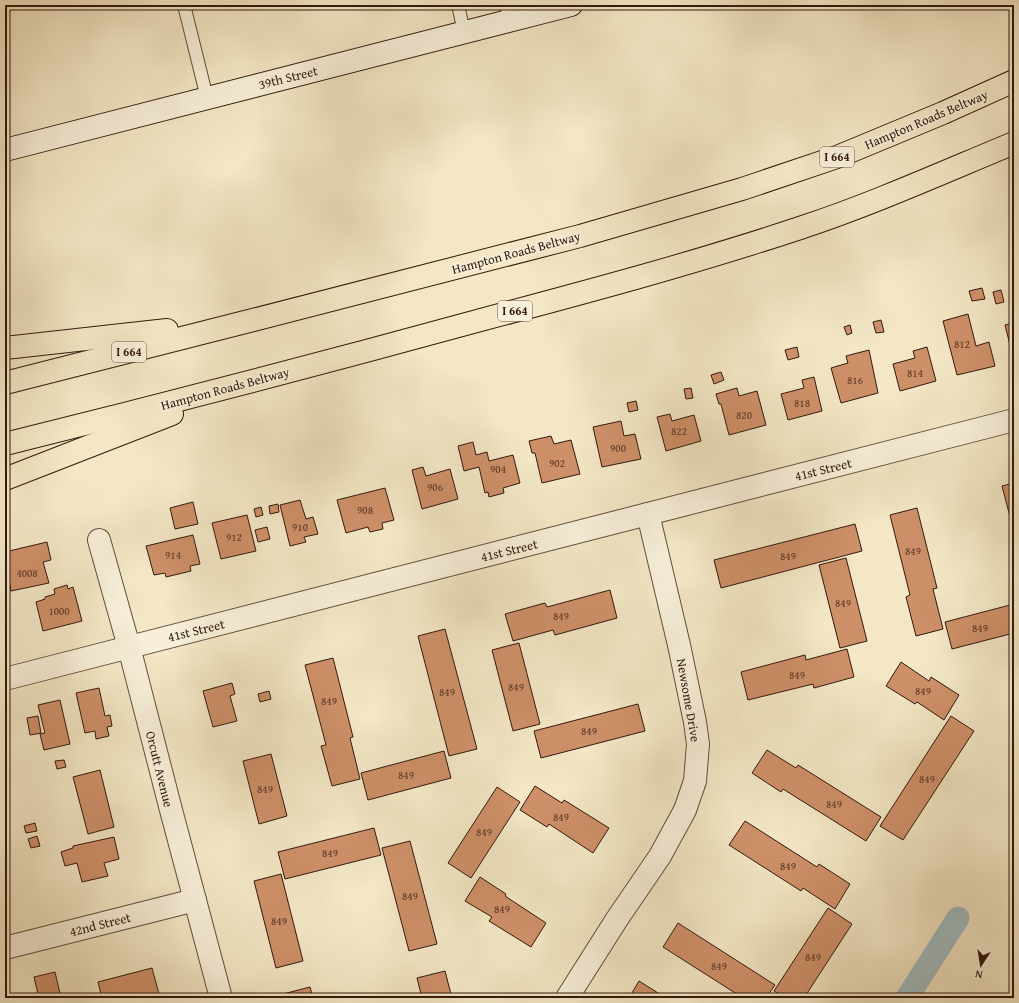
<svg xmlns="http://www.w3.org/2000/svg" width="1019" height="1003" viewBox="0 0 1019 1003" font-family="'Gentium Book Plus',serif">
	<rect width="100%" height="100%" fill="#f3e7c5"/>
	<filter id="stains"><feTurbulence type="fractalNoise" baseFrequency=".005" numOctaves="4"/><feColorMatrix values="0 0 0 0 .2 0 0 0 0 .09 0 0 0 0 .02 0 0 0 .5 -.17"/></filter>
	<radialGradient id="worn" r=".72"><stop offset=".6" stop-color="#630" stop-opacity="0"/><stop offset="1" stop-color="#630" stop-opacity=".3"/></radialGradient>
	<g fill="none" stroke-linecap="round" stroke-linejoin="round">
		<!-- canal -->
		<path stroke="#a1bcc0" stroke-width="23" d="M 907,998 L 958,918"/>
	</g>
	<!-- building -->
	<g fill="#ce9069" stroke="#32180d">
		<path d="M 982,288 L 985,299 L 972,301 L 969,291 Z"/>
		<path d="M 1001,290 L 1004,302 L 996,304 L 993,292 Z"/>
		<path d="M 968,314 L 976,346 L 989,342 L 995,366 L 957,375 L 943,321 Z"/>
		<path d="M 881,320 L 884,332 L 876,333 L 873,322 Z"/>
		<path d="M 1014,323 L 1014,361 L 1005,325 Z"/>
		<path d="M 850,325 L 852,333 L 847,335 L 844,327 Z"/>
		<path d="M 797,347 L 799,357 L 788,360 L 785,350 Z"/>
		<path d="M 927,347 L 936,381 L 900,391 L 893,364 L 915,358 L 913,351 Z"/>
		<path d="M 869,350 L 878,393 L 841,403 L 831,368 L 848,363 L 846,356 Z"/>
		<path d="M 721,372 L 724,380 L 714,384 L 711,375 Z"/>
		<path d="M 814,377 L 822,411 L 788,420 L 781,394 L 804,388 L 802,380 Z"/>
		<path d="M 691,388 L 693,398 L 686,399 L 684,389 Z"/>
		<path d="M 737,388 L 739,396 L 757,391 L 766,425 L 729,435 L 721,404 L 719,404 L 716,394 Z"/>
		<path d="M 636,401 L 638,410 L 629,412 L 627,403 Z"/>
		<path d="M 670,414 L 672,421 L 694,415 L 701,441 L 666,451 L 657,417 Z"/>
		<path d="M 621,421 L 624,436 L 635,434 L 641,459 L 602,467 L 593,427 Z"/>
		<path d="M 551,436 L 554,444 L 571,440 L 580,474 L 542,483 L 535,453 L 532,453 L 529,441 Z"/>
		<path d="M 473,442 L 476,455 L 487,452 L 489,461 L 513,455 L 520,483 L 503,488 L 504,493 L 489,497 L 488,492 L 485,493 L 479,467 L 464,471 L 458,446 Z"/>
		<path d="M 423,467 L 426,476 L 450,469 L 458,499 L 422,509 L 412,470 Z"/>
		<path d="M 1014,483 L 1014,532 L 1002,486 Z"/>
		<path d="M 385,488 L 394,520 L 382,523 L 383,529 L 370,532 L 368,527 L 346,533 L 337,500 Z"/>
		<path d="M 300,500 L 306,519 L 313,517 L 318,534 L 304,537 L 306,542 L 290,546 L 280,505 Z"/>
		<path d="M 193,502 L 198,524 L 175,529 L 170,508 Z"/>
		<path d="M 278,504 L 279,512 L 270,514 L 269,506 Z"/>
		<path d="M 261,507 L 263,515 L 256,517 L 254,509 Z"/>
		<path d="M 917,508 L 937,588 L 933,589 L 943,629 L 916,636 L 906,597 L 910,595 L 890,515 Z"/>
		<path d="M 247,515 L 256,551 L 221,559 L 212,523 Z"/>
		<path d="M 855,524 L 862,551 L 721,588 L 714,560 Z"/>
		<path d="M 267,527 L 270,539 L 258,542 L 255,530 Z"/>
		<path d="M 193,535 L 200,564 L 190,566 L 191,571 L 166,577 L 165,573 L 154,575 L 146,546 Z"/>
		<path d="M 47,542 L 51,560 L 43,562 L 49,583 L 11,591 L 5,560 L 5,552 Z"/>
		<path d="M 846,558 L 867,641 L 840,648 L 819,565 Z"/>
		<path d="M 67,585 L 68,589 L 73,587 L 82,621 L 43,631 L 36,602 L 45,599 L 45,597 L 55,594 L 54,589 Z"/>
		<path d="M 610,590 L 617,618 L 555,635 L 553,630 L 513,641 L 505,614 L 545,603 L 547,607 Z"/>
		<path d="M 1014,604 L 1014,633 L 952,649 L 945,622 Z"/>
		<path d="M 445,629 L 477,749 L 449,756 L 418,636 Z"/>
		<path d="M 519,643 L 540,724 L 513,731 L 492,650 Z"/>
		<path d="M 847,649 L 854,677 L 814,688 L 813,684 L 748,700 L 741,672 L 805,655 L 806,660 Z"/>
		<path d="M 333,658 L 353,737 L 350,738 L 360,779 L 332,786 L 321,746 L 326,745 L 305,665 Z"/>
		<path d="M 901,662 L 929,681 L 931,677 L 959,695 L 944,720 L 917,702 L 915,704 L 886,686 Z"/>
		<path d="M 232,683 L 235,694 L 230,696 L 237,721 L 213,727 L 203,691 Z"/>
		<path d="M 99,688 L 105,716 L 110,715 L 112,726 L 107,727 L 109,736 L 96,739 L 95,731 L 85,733 L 76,693 Z"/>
		<path d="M 269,691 L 271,699 L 260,702 L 258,694 Z"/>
		<path d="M 60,700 L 70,744 L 44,750 L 40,734 L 45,733 L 38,705 Z"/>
		<path d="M 638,704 L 645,731 L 541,758 L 534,731 Z"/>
		<path d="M 38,716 L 41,733 L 30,735 L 27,718 Z"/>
		<path d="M 951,716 L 974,731 L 903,840 L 880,826 Z"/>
		<path d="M 767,750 L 796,768 L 798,765 L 881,817 L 866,841 L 783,789 L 781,792 L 752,773 Z"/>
		<path d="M 444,751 L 451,778 L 368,800 L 361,773 Z"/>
		<path d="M 271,754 L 287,816 L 259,824 L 243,761 Z"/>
		<path d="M 64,760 L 66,767 L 57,769 L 55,761 Z"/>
		<path d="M 100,770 L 114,827 L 88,834 L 73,777 Z"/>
		<path d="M 535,786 L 562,803 L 564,800 L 609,828 L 593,853 L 549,824 L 547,827 L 520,810 Z"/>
		<path d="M 497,787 L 520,802 L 471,878 L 448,863 Z"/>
		<path d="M 745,821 L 817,867 L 819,864 L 850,884 L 835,909 L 803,888 L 801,891 L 729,845 Z"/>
		<path d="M 35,823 L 37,831 L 26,833 L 24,826 Z"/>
		<path d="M 374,828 L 381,855 L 285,879 L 278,852 Z"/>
		<path d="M 37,836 L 40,846 L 31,848 L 28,839 Z"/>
		<path d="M 114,837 L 119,859 L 104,863 L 108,876 L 82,882 L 77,863 L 65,866 L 61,852 L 73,848 L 73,846 Z"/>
		<path d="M 410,841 L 437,944 L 409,951 L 382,848 Z"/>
		<path d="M 281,874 L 303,961 L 276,968 L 254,881 Z"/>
		<path d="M 480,877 L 506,894 L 505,896 L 546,923 L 531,947 L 489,921 L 492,917 L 465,901 Z"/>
		<path d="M 828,908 L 852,924 L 804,998 L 785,998 L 774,991 Z"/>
		<path d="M 678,923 L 775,985 L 766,998 L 743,998 L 663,947 Z"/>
		<path d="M 152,968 L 159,994 L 143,998 L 102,998 L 98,982 Z"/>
		<path d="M 445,971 L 452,998 L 422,998 L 417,978 Z"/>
		<path d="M 55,972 L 61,998 L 39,998 L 34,977 Z"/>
		<path d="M 639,981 L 666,998 L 629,998 Z"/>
		<path d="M 310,987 L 313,998 L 283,998 L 283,994 Z"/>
	</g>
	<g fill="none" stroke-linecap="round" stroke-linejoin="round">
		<defs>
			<g id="lane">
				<path d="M 184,5 L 207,98"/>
				<path d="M 458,5 L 464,32"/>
				<path d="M 506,5 L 510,21"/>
			</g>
			<g id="street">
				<path d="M 99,540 L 129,647 L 171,810 L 221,998"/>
				<path d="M 5,679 L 1014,420"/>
				<path d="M 5,948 L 195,900"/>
				<path d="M 567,998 L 617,919 L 660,856 L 685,810 L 695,781 L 698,744 L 695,722 L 679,645 L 648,514"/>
			</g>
			<path id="secondary" d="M 5,150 L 571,5"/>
			<g id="highway">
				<path d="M 5,348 L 167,330"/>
				<path d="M 5,383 L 253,320 L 580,236 L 742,189 L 837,157 L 943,113 L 1014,81"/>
				<path d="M 5,444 C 163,405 320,364 477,321 C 586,292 695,263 803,227 C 875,203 944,172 1014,143"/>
				<path d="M 5,479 L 172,414"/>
			</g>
		</defs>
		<!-- lane casing -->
		<use href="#lane" stroke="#624c3b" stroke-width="14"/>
		<!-- street casing -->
		<use href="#street" stroke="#624c3b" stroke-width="24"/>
		<!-- secondary casing -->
		<use href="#secondary" stroke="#32180d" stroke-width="24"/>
		<!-- highway casing -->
		<use href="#highway" stroke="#32180d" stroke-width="24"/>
		<!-- lane -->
		<use href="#lane" stroke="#f7efd9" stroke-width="12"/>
		<!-- street -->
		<use href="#street" stroke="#f7efd9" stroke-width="22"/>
		<!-- secondary -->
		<use href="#secondary" stroke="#f7efd9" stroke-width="22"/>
		<!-- highway -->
		<use href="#highway" stroke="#f3e7c5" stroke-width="22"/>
	</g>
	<g text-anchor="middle" stroke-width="3.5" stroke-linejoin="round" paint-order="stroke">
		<!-- number labels -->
		<g font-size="11" fill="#593624">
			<text x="962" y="348">812</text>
			<text x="915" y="377">814</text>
			<text x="855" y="384">816</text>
			<text x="802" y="407">818</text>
			<text x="744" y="419">820</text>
			<text x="679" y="435">822</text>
			<text x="618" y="452">900</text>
			<text x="557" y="467">902</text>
			<text x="498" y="473">904</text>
			<text x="435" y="491">906</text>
			<text x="365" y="514">908</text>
			<text x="300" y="531">910</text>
			<text x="234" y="541">912</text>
			<text x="913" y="555">849</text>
			<text x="173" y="559">914</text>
			<text x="788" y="560">849</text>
			<text x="27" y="577">4008</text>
			<text x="843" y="607">849</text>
			<text x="59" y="615">1000</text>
			<text x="561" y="620">849</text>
			<text x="980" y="632">849</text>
			<text x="797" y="679">849</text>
			<text x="516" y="691">849</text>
			<text x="923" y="695">849</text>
			<text x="447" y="696">849</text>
			<text x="329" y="705">849</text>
			<text x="589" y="735">849</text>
			<text x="406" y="779">849</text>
			<text x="927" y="783">849</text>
			<text x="265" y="793">849</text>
			<text x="834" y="808">849</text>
			<text x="561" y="821">849</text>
			<text x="484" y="836">849</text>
			<text x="330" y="857">849</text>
			<text x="788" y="870">849</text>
			<text x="410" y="900">849</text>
			<text x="502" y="913">849</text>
			<text x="279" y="925">849</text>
			<text x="813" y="961">849</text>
			<text x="719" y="970">849</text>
		</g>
		<!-- shield labels -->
		<g fill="#f7efd9" stroke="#6d584a" stroke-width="1">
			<rect x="820" y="147" width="34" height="20" rx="3"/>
			<rect x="498" y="301" width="34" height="20" rx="3"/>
			<rect x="112" y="342" width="34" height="20" rx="3"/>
		</g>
		<g font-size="12" font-weight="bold" fill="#32180d">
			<text x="837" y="161">I 664</text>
			<text x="515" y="315">I 664</text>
			<text x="129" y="356">I 664</text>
		</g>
		<!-- street labels -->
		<g font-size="13" fill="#32180d" stroke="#f7efd9">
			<text transform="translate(288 77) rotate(-14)" y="5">39th Street</text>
			<text transform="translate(926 119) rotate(-23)" y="5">Hampton Roads Beltway</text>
			<text transform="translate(516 252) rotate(-15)" y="5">Hampton Roads Beltway</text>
			<text transform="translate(225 388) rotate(-15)" y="5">Hampton Roads Beltway</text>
			<text transform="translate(823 469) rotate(-14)" y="5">41st Street</text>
			<text transform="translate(509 550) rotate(-14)" y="5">41st Street</text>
			<text transform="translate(196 630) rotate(-14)" y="5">41st Street</text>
			<text transform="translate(689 700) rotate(80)" y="5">Newsome Drive</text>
			<text transform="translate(160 769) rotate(76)" y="5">Orcutt Avenue</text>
			<text transform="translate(100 924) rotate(-14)" y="5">42nd Street</text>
		</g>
	</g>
	<!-- margin -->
	<rect width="1019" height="1003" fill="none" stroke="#f3e7c5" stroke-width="20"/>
	<rect x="6" y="6" width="1007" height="991" fill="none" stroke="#32180d" stroke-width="2"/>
	<rect x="10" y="10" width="999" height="983" fill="none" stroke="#32180d"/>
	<!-- north arrow -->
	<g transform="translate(981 965) rotate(192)" stroke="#f7efd9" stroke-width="3" paint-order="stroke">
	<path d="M0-3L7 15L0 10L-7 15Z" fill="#32180d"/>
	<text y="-6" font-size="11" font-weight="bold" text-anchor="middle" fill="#32180d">N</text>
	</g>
	<rect width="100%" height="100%" filter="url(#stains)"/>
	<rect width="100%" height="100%" fill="url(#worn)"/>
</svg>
